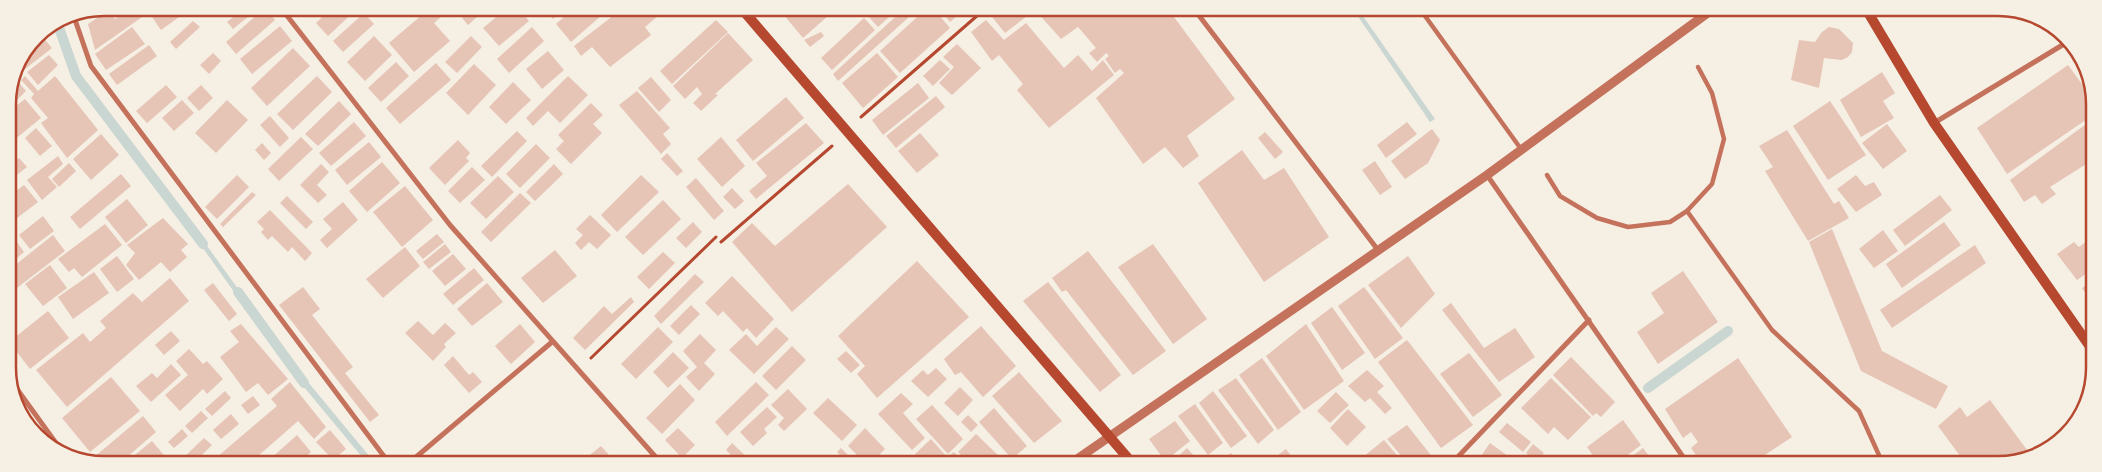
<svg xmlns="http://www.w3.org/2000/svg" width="2102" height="472" viewBox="0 0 2102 472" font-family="'Public Sans',sans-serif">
	<rect width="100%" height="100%" fill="#f6efe4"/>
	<!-- water -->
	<g fill="#c9d6d2">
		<path d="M 1353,9 L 1358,9 L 1435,119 L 1430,122 Z"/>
		<path d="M 197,232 L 246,300 L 242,303 L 193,234 Z"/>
		<path d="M 298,370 L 375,463 L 367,463 L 294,375 Z"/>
	</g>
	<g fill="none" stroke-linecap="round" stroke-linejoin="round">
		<!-- stream -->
		<g stroke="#c9d6d2" stroke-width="10">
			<path d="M 57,22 L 76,76 L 203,244"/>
			<path d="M 238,292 L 304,383"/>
			<path d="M 1648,388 L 1728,331"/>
		</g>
	</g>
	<!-- building -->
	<g fill="#e6c5b7">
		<path d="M 130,8 L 155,8 L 95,50 L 88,24 L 109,10 L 115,19 Z"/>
		<path d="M 158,8 L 182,8 L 186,12 L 161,30 L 150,14 Z"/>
		<path d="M 223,8 L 238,8 L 229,15 Z"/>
		<path d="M 244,8 L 259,8 L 233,29 L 227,22 Z"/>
		<path d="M 265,8 L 275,20 L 236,54 L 226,42 Z"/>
		<path d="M 305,8 L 325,8 L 314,18 Z"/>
		<path d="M 331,8 L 358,8 L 328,36 L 316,23 Z"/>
		<path d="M 430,8 L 435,8 L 442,16 L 434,23 L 450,41 L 414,72 L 389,43 Z"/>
		<path d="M 468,8 L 487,8 L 468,25 L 462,18 L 470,11 Z"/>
		<path d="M 507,8 L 518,8 L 529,21 L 499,46 L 483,28 Z"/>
		<path d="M 544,8 L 567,8 L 553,19 Z"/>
		<path d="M 574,8 L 579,8 L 583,12 L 588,8 L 596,8 L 602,15 L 571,42 L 556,24 Z"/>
		<path d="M 602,8 L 615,8 L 607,15 Z"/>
		<path d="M 623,8 L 664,8 L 665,10 L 645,27 L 651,35 L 610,67 L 592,47 L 581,56 L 574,46 Z"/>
		<path d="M 778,8 L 837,8 L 803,38 Z"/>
		<path d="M 876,8 L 899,8 L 878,27 L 868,16 Z"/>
		<path d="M 905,8 L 919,8 L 838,81 L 833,74 Z"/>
		<path d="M 927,8 L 933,8 L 950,28 L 900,73 L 880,51 Z"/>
		<path d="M 939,8 L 966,8 L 950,22 Z"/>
		<path d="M 1001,8 L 1168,9 L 1235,99 L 1187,136 L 1199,156 L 1183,168 L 1165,147 L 1143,164 L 1096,98 L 1124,73 L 1120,69 L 1115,73 L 1105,59 L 1109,56 L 1106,53 L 1097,62 L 1089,53 L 1096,48 L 1078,27 L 1061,39 L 1035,10 L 1005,33 L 992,17 Z"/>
		<path d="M 364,13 L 374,24 L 343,52 L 333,41 Z"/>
		<path d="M 864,18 L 875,30 L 832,70 L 821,58 Z"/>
		<path d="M 716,20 L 728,32 L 672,84 L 660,71 Z"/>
		<path d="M 986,20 L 1004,40 L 1026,23 L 1064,68 L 1078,55 L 1092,71 L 1103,60 L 1114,75 L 1049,128 L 1017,90 L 1023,84 L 999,55 L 992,61 L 971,32 Z"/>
		<path d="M 193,21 L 200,27 L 176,49 L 170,42 Z"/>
		<path d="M 280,26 L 292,41 L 252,74 L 240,59 Z"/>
		<path d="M 132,27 L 145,44 L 106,70 L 95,54 Z"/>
		<path d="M 532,27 L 544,41 L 509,73 L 497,59 Z"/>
		<path d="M 1829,27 L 1839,29 L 1853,43 L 1852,52 L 1848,57 L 1842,60 L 1824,58 L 1819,88 L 1791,80 L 1799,40 L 1815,42 L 1822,32 Z"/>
		<path d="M 821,32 L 824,36 L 810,47 L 804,40 Z"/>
		<path d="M 728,33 L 753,60 L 715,94 L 718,95 L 701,111 L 693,103 L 702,94 L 697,87 L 685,99 L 673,86 Z"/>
		<path d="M 41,35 L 52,48 L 25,69 L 19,62 L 29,45 Z"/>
		<path d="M 374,36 L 392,55 L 365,81 L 347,62 Z"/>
		<path d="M 471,36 L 482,47 L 457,73 L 445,62 Z"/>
		<path d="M 957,44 L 981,68 L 952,95 L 939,83 L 954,67 L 943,57 Z"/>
		<path d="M 149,45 L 157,56 L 117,85 L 109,74 Z"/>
		<path d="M 293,48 L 310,66 L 267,106 L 251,88 Z"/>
		<path d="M 548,51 L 564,70 L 542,89 L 526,69 Z"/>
		<path d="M 213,53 L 221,61 L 209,74 L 200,65 Z"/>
		<path d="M 877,53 L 898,77 L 863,108 L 842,83 Z"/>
		<path d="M 49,55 L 58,65 L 38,85 L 27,72 Z"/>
		<path d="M 940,60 L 950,69 L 933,86 L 923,76 Z"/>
		<path d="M 396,62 L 409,76 L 381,102 L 368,88 Z"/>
		<path d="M 436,63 L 451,80 L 400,124 L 386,108 Z"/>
		<path d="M 474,64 L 496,85 L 468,115 L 446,93 Z"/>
		<path d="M 16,65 L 22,73 L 15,78 L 26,91 L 14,103 L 8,96 Z"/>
		<path d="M 2068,65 L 2093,99 L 2093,115 L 2007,174 L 1977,128 Z"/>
		<path d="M 1882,72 L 1895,93 L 1883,101 L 1894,118 L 1861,137 L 1840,100 Z"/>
		<path d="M 25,76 L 38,91 L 55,76 L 98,130 L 67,158 L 41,123 L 48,118 L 31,98 L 34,94 L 21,80 Z"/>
		<path d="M 317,76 L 332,92 L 293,130 L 277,114 Z"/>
		<path d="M 568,76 L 588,95 L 560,123 L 548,111 L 533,126 L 526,118 Z"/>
		<path d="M 651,77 L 671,100 L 659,112 L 638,88 Z"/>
		<path d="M 513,82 L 531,100 L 506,124 L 489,107 Z"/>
		<path d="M 918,83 L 929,98 L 883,135 L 872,120 Z"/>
		<path d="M 166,85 L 177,97 L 147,123 L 136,111 Z"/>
		<path d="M 201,85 L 213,98 L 199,111 L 187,98 Z"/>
		<path d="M 637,91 L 670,128 L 663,134 L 671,144 L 661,154 L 619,105 Z"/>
		<path d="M 936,96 L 945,107 L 896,148 L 886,136 Z"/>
		<path d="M 786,97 L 804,118 L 753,161 L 736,140 Z"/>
		<path d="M 25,99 L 41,118 L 8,145 L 8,112 Z"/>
		<path d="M 182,100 L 194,113 L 174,131 L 162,118 Z"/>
		<path d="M 227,100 L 248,120 L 216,153 L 195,133 Z"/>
		<path d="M 339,101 L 351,114 L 318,146 L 305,134 Z"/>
		<path d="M 1830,101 L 1866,155 L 1828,180 L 1793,126 Z"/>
		<path d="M 591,103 L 603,115 L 593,124 L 602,133 L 571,164 L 556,149 L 564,141 L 558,135 Z"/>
		<path d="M 270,116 L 289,138 L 280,147 L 260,125 Z"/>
		<path d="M 2093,119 L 2093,163 L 2091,161 L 2050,187 L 2056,194 L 2042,204 L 2035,195 L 2024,202 L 2010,180 Z"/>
		<path d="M 354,122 L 366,136 L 331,166 L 319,153 Z"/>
		<path d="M 1407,122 L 1417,134 L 1386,158 L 1377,145 Z"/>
		<path d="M 806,123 L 824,143 L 756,199 L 749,191 L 767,176 L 756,163 Z"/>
		<path d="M 1887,124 L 1907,151 L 1883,169 L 1862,143 Z"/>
		<path d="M 36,128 L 52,146 L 40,156 L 25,138 Z"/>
		<path d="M 1432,129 L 1440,140 L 1428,163 L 1405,179 L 1391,161 Z"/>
		<path d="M 1787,130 L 1834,204 L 1839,201 L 1849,218 L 1808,241 L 1765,171 L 1773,167 L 1759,146 Z"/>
		<path d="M 517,131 L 527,141 L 492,177 L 481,166 Z"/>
		<path d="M 1265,132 L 1283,152 L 1275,159 L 1258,138 Z"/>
		<path d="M 920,133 L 939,155 L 917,173 L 898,151 Z"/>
		<path d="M 101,134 L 119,155 L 91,180 L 73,159 Z"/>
		<path d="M 301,137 L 313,149 L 279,181 L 268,169 Z"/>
		<path d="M 721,137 L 745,166 L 722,187 L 697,159 Z"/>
		<path d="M 458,140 L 470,153 L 466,158 L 469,161 L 445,185 L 429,168 Z"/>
		<path d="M 369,142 L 381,157 L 347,185 L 335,170 Z"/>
		<path d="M 262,143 L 271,153 L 264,160 L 255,150 Z"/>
		<path d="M 536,144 L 550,158 L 520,188 L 506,174 Z"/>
		<path d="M 1242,150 L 1264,180 L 1284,168 L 1329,237 L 1264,282 L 1198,183 Z"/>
		<path d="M 667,153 L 683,171 L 677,176 L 661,159 Z"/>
		<path d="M 58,156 L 63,164 L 48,177 L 57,187 L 42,200 L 27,180 Z"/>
		<path d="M 19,158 L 27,167 L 8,182 L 8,167 Z"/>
		<path d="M 1375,161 L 1392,187 L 1380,195 L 1362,170 Z"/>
		<path d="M 382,162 L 400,183 L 367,212 L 349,191 Z"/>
		<path d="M 69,163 L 76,171 L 59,187 L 52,179 Z"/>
		<path d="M 321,164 L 329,172 L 317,185 L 327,195 L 318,203 L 300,185 Z"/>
		<path d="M 554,164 L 563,174 L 535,201 L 526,192 Z"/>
		<path d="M 472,167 L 485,180 L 460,203 L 448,191 Z"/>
		<path d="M 121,174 L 131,186 L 80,229 L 70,217 Z"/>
		<path d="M 237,175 L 249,187 L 217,219 L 205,207 Z"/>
		<path d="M 641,175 L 659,192 L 617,232 L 601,215 Z"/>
		<path d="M 1856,175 L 1865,186 L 1874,182 L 1882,195 L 1856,212 L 1837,189 Z"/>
		<path d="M 498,176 L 514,192 L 486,219 L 470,203 Z"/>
		<path d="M 696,178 L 724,211 L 714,220 L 686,187 Z"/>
		<path d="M 848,184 L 887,227 L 792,312 L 732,242 L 752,223 L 775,246 Z"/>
		<path d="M 24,185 L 38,202 L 8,225 L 8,197 Z"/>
		<path d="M 405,186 L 433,220 L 402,247 L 373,212 Z"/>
		<path d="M 732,188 L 744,201 L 735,209 L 723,197 Z"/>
		<path d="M 252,192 L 256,195 L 223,227 L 220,224 Z"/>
		<path d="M 520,193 L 531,203 L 491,242 L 481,232 Z"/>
		<path d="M 1940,195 L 1952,210 L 1905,246 L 1893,230 Z"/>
		<path d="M 287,196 L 313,222 L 306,229 L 280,203 Z"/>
		<path d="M 127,199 L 148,225 L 126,243 L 105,217 Z"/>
		<path d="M 663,200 L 681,219 L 643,255 L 625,237 Z"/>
		<path d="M 343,202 L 358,220 L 327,248 L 320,240 L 332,229 L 323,219 Z"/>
		<path d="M 270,210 L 312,253 L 305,261 L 292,247 L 288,252 L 272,236 L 268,240 L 261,232 L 264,229 L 257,222 Z"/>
		<path d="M 590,215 L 611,235 L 597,249 L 589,242 L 581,250 L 575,243 L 583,235 L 576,229 Z"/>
		<path d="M 43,216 L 54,231 L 30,249 L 19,235 Z"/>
		<path d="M 163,218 L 188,244 L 181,250 L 187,257 L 170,272 L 161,262 L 139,280 L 126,265 L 135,253 L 127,245 Z"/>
		<path d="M 693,222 L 702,232 L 686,248 L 676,238 Z"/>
		<path d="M 1944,222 L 1961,245 L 1902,288 L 1886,264 Z"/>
		<path d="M 105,224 L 122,245 L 82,277 L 74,268 L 69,272 L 58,259 Z"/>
		<path d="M 1832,229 L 1882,351 L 1948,386 L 1936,409 L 1861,371 L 1809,242 Z"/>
		<path d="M 1883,230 L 1898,251 L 1874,268 L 1859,249 Z"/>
		<path d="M 437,234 L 444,242 L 423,259 L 416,251 Z"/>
		<path d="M 53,235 L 65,251 L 9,294 L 9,270 Z"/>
		<path d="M 14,238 L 24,252 L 9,265 L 9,242 Z"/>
		<path d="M 2087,241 L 2093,249 L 2093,269 L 2077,280 L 2057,254 L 2074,242 L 2079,247 Z"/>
		<path d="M 445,244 L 451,252 L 429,269 L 423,262 Z"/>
		<path d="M 1153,244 L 1207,319 L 1173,344 L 1118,267 Z"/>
		<path d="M 1975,245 L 1986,263 L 1892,328 L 1880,310 Z"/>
		<path d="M 405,247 L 420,266 L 383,298 L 366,279 Z"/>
		<path d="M 555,250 L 577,276 L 543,303 L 521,278 Z"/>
		<path d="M 1088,251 L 1166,351 L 1133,375 L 1066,290 L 1062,292 L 1052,278 Z"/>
		<path d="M 663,252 L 675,263 L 649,289 L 637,277 Z"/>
		<path d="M 453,254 L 466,269 L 445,286 L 432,271 Z"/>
		<path d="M 117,256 L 134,279 L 117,292 L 100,269 Z"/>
		<path d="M 1408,256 L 1435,294 L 1401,328 L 1368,285 Z"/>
		<path d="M 917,261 L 969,317 L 877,398 L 857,374 L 865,366 L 838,336 Z"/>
		<path d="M 50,265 L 67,288 L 43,306 L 25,284 Z"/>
		<path d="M 474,268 L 484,280 L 453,305 L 443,294 Z"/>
		<path d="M 1683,271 L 1718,322 L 1658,364 L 1637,332 L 1664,313 L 1651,293 Z"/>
		<path d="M 94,272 L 109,293 L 73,319 L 58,297 Z"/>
		<path d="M 695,274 L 704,282 L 661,324 L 654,316 Z"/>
		<path d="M 732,276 L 774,319 L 756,338 L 747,328 L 743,332 L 723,311 L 718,316 L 705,303 Z"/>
		<path d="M 170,278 L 189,301 L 67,407 L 36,370 L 83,333 L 90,342 L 106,328 L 100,321 L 133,293 L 142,302 Z"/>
		<path d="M 2093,281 L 2093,304 L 2082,288 Z"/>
		<path d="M 1048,282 L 1121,375 L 1100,392 L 1023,301 Z"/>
		<path d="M 213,283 L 237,314 L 229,321 L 204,290 Z"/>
		<path d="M 487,283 L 503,302 L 472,326 L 457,309 Z"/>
		<path d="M 303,287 L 320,309 L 312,315 L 353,367 L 345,373 L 379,415 L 370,422 L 279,305 Z"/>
		<path d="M 1364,287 L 1403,338 L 1375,359 L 1338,306 Z"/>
		<path d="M 631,297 L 634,302 L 585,350 L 573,338 L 604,306 L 612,314 Z"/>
		<path d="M 1451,303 L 1484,348 L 1515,328 L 1535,357 L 1499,382 L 1442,310 Z"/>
		<path d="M 691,305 L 700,314 L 679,335 L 670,326 Z"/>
		<path d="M 1332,307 L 1365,353 L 1342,370 L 1311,323 Z"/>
		<path d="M 48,311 L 69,338 L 30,369 L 9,342 Z"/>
		<path d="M 418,321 L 433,335 L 445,323 L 456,333 L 444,344 L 446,347 L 433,361 L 405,333 Z"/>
		<path d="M 241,324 L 288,379 L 268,395 L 258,383 L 246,392 L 220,357 L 239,342 L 230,331 Z"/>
		<path d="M 520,324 L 535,342 L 511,364 L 495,346 Z"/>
		<path d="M 1306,324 L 1344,381 L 1304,410 L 1266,356 Z"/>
		<path d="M 981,326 L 1016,366 L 983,397 L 961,372 L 955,375 L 944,359 Z"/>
		<path d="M 658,327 L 673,342 L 636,379 L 621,364 Z"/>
		<path d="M 776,327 L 789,339 L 754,374 L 729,350 L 746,334 L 757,346 Z"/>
		<path d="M 171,331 L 180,341 L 164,355 L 155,345 Z"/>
		<path d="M 700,334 L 716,350 L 704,363 L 715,374 L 699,391 L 686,377 L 697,367 L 683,351 Z"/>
		<path d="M 1407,340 L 1473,425 L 1441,448 L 1378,362 Z"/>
		<path d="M 792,346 L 806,360 L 776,390 L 762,376 Z"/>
		<path d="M 189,349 L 203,364 L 207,361 L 223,379 L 207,394 L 203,389 L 180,411 L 165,395 L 188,375 L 176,361 Z"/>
		<path d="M 846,351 L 860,365 L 851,373 L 837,359 Z"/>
		<path d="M 673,352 L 689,368 L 668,388 L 653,372 Z"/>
		<path d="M 1469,353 L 1502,395 L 1473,417 L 1440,374 Z"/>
		<path d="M 453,356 L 469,375 L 473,372 L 482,382 L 469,393 L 444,365 Z"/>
		<path d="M 1571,357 L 1615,402 L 1601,417 L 1596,413 L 1593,416 L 1553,375 Z"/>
		<path d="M 1262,358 L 1301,412 L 1278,430 L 1239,375 Z"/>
		<path d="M 1738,358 L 1792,437 L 1751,464 L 1702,464 L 1691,448 L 1698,442 L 1691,432 L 1683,438 L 1665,409 Z"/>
		<path d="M 171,364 L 181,375 L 151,402 L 136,386 L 152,373 L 157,378 Z"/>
		<path d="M 936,368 L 947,379 L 928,397 L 911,381 L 923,370 L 928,375 Z"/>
		<path d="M 1367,370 L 1384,386 L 1377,392 L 1392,408 L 1385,414 L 1370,398 L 1365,402 L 1348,386 Z"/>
		<path d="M 1019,372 L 1062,421 L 1034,443 L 992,396 Z"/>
		<path d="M 111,377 L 140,411 L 90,452 L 62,418 Z"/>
		<path d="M 1236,378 L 1274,430 L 1258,444 L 1218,390 Z"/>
		<path d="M 1551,378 L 1591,417 L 1568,440 L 1554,427 L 1548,434 L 1521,408 Z"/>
		<path d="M 290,382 L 326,427 L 314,439 L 298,421 L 250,463 L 210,463 L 277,406 L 271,399 Z"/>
		<path d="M 756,382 L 769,395 L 727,436 L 715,422 Z"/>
		<path d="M 680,384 L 695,400 L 662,434 L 646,418 Z"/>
		<path d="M 960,387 L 973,400 L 958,416 L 944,403 Z"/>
		<path d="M 788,389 L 807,409 L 784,431 L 778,425 L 784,418 L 771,405 Z"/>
		<path d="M 225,391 L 231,398 L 212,416 L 205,409 Z"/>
		<path d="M 1213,391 L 1247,436 L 1231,448 L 1199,403 Z"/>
		<path d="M 1336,392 L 1349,405 L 1330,423 L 1317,411 Z"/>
		<path d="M 901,393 L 913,404 L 903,413 L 925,438 L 912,450 L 878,414 Z"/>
		<path d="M 253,396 L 260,405 L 248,414 L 241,405 Z"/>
		<path d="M 828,398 L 857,425 L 842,441 L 813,413 Z"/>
		<path d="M 1990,400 L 2030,454 L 2004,464 L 1966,464 L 1938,426 L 1960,407 L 1967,417 Z"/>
		<path d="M 1195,404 L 1223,443 L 1208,455 L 1178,416 Z"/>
		<path d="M 932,405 L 963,439 L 948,454 L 916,419 Z"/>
		<path d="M 767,407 L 777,417 L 764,429 L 767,433 L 753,446 L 740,432 Z"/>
		<path d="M 994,408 L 1027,446 L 1012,459 L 979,422 Z"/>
		<path d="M 1348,409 L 1366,427 L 1347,446 L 1330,428 Z"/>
		<path d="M 201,411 L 208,418 L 192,433 L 185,426 Z"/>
		<path d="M 231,414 L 239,424 L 221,439 L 213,430 Z"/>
		<path d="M 968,415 L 978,425 L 971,432 L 961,422 Z"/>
		<path d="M 143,416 L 156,432 L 120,463 L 96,463 L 93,458 Z"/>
		<path d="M 1623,420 L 1641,445 L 1616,464 L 1599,464 L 1587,447 Z"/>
		<path d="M 1175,421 L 1190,441 L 1165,461 L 1149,439 Z"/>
		<path d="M 1507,423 L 1531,442 L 1523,452 L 1499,432 Z"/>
		<path d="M 1407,425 L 1438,464 L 1408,464 L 1387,439 Z"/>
		<path d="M 678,428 L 695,445 L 682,458 L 665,440 Z"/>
		<path d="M 865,428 L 885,449 L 871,463 L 865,463 L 848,446 Z"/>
		<path d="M 182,429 L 188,436 L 174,448 L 168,442 Z"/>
		<path d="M 330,430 L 346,449 L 333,460 L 316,442 Z"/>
		<path d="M 976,434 L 1002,459 L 998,463 L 969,463 L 958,452 Z"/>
		<path d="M 297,435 L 311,452 L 299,463 L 271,463 L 269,460 Z"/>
		<path d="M 204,438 L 212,445 L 194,463 L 180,463 L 179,462 Z"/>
		<path d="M 931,439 L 947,457 L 954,452 L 964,463 L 923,463 L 915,454 Z"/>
		<path d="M 1384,440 L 1402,461 L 1399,464 L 1368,464 L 1363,457 Z"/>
		<path d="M 152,441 L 168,460 L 165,463 L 125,463 Z"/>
		<path d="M 732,443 L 753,463 L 739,463 L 726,450 Z"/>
		<path d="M 1490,443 L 1519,464 L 1485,464 L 1479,459 Z"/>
		<path d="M 1533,444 L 1544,453 L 1537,462 L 1526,453 Z"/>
		<path d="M 601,446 L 616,463 L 580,463 Z"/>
		<path d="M 841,448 L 856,463 L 848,463 L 837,452 Z"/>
		<path d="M 1187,448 L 1201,464 L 1170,464 Z"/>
		<path d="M 1643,448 L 1655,464 L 1622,464 Z"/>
		<path d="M 1286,449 L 1297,464 L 1266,464 Z"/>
		<path d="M 1231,453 L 1239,464 L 1215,464 Z"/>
		<path d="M 709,455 L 717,463 L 701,463 Z"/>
	</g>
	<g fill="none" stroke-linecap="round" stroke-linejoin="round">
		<!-- path -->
		<g stroke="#b5482f" stroke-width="3">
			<path d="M 861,117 L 986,8"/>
			<path d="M 721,242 L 832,146"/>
			<path d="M 591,358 L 716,237"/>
		</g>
		<!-- pedestrian -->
		<g stroke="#c5725c" stroke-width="4.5">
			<path d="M 1420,9 L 1521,149"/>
			<path d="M 1547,175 L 1560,196 L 1597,218 L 1628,227 L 1670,222 L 1687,211 L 1712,184 L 1724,139 L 1712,93 L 1698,67"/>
			<path d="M 1687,211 L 1772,330 L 1859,411 L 1883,464"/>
		</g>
		<!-- minor -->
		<g stroke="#c5725c" stroke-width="5">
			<path d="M 281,8 L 450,225 L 661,463"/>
			<path d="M 1194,9 L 1378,250"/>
			<path d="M 73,14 L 91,66 L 389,463"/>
			<path d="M 1934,123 L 2069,41"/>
			<path d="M 1487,175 L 1688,464"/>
			<path d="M 9,378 L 61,450"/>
			<path d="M 409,463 L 552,342"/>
			<path d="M 1451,464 L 1589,320"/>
		</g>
		<!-- tertiary -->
		<path stroke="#c5725c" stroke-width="9" d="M 1070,464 L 1487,175 L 1713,9"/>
		<!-- secondary -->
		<g stroke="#b5482f" stroke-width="10">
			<path d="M 741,8 L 1133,464"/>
			<path d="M 1866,9 L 1934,123 L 2093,351"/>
		</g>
	</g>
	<!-- crop -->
	<path d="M0 0H2102V472H0ZM104 16H1998A88 88 0 0 1 2086 104V368A88 88 0 0 1 1998 456H104A88 88 0 0 1 16 368V104A88 88 0 0 1 104 16Z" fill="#f6efe4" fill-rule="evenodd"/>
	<path fill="none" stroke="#b5482f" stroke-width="2.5" d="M104 16H1998A88 88 0 0 1 2086 104V368A88 88 0 0 1 1998 456H104A88 88 0 0 1 16 368V104A88 88 0 0 1 104 16Z"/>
</svg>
